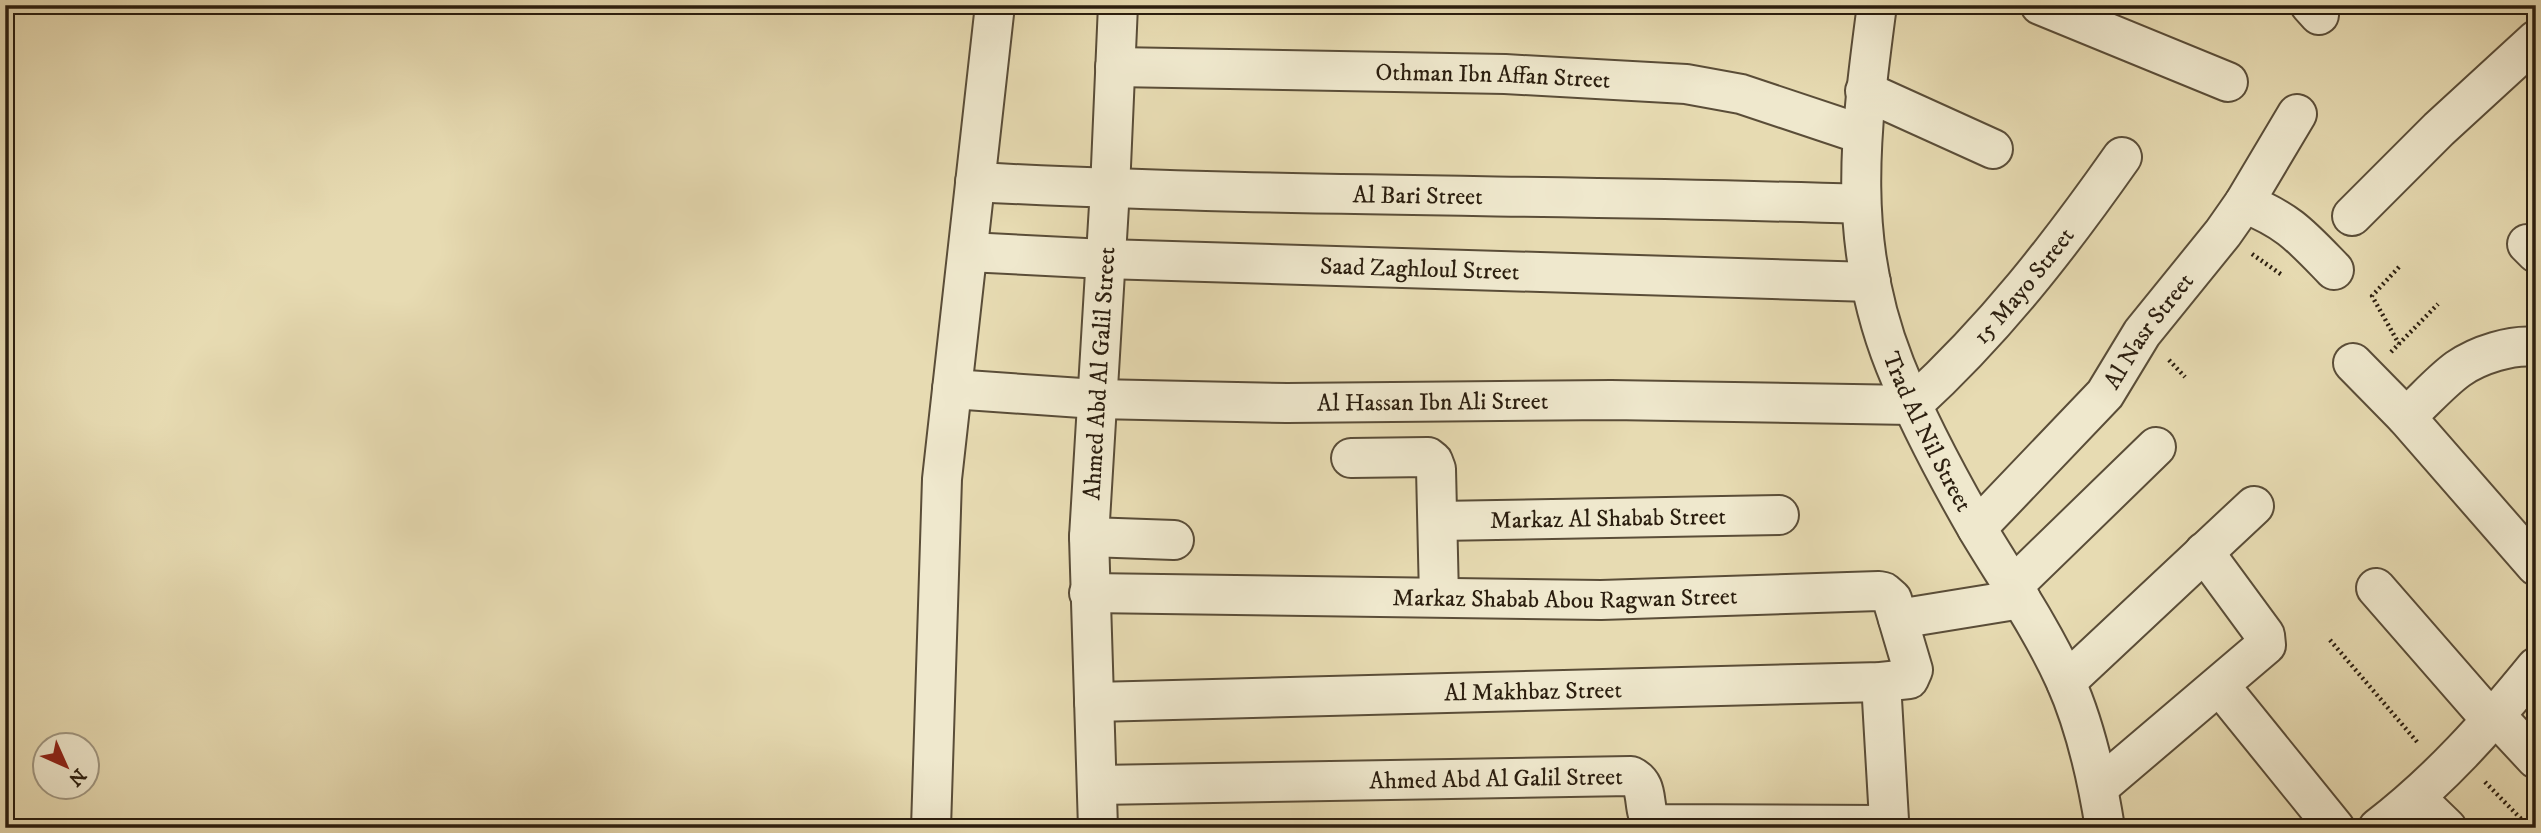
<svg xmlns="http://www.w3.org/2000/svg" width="2541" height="833" viewBox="0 0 2541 833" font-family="'IM FELL DW Pica',serif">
	<rect width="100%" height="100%" fill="#e7dbb2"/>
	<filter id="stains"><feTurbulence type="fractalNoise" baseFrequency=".00286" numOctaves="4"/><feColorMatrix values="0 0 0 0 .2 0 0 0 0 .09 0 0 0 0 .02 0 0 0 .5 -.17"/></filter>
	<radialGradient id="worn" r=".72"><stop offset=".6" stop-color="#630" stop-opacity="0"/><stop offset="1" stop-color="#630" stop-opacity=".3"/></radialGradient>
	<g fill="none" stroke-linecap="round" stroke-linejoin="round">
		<defs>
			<g id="minor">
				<path id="s1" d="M 1877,5 C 1860,132 1846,242 1895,365 C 1917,420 1948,478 1978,530 C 2008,580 2041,627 2065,680 C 2086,727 2097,777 2105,828"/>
				<path d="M 2040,5 L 2228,82"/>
				<path d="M 2310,5 L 2319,15"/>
				<path id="s2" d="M 1115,67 L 1505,74 L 1686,84 L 1741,94 L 1861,134"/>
				<path d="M 1865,91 L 1993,149"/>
				<path id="s3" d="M 975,182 C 1270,198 1566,194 1861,204"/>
				<path d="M 2244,203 C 2289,221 2301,236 2334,270"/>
				<path d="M 2352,216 L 2439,129 L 2536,40"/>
				<path d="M 2527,244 L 2536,253"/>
				<path id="s4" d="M 968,252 L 1105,259 L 1871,282"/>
				<path d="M 2353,363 L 2406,417 L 2536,566"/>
				<path id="s5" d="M 952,389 L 1096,399 L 1287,403 L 1611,400 L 1912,405 C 1995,329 2058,248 2122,157"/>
				<path d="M 2406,417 C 2423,402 2440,382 2458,369 C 2478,355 2512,344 2536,347"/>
				<path d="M 1351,458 L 1428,457 L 1433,461 L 1436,469 L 1439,597"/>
				<path id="s6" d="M 1438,521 L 1779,515"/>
				<path id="s7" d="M 1977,528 L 2105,394 L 2142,333 L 2223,233 L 2244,203 L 2297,114"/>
				<path d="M 1089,537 L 1174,540"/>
				<path d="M 2013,586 L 2156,447"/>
				<path d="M 2376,588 L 2492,721"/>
				<path id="s8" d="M 1089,593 L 1601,600 L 1879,591 L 1884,592 L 1892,599 L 1913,670 L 1909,679 L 1881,682 L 1094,702"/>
				<path d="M 1898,619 L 2021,599"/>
				<path d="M 2066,682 L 2254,506"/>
				<path d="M 2220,686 L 2335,828"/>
				<path d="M 2496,716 L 2536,759"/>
				<path id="s9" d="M 1097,785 L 1631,776 C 1652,786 1640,808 1653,824 L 1882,825 L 1889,820 L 1881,682"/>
				<path d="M 2099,787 L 2266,645 L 2265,635 L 2204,552"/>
				<path d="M 2416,798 L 2447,828"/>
				<path d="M 931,828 L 942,479 L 995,5"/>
				<path id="s10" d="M 1098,828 L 1089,537 L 1110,189 L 1118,5"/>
				<path d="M 2378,828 C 2439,781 2488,726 2536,667"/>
			</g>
		</defs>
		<!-- minor casing -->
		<use href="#minor" stroke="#5a4d38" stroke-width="42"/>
		<!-- path -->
		<g stroke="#2b1e0f" stroke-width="4.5" stroke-dasharray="2 3.5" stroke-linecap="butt">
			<path d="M 2252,254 L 2282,275"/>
			<path d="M 2399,267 L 2372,296 L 2399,344"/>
			<path d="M 2391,352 L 2438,304"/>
			<path d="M 2169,360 L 2185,377"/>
			<path d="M 2330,640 L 2418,743"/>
			<path d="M 2485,782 L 2530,828"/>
		</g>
		<!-- minor -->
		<use href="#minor" stroke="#efe8cd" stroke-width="38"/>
	</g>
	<g text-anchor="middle" stroke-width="5" stroke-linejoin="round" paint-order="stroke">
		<!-- street labels -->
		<g font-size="24" fill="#2b1e0f" stroke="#efe8cd">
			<text dy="8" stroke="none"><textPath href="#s2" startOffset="378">Othman Ibn Affan Street</textPath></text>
			<text dy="8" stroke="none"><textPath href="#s3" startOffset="443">Al Bari Street</textPath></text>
			<text dy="8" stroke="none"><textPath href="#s4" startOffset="452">Saad Zaghloul Street</textPath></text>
			<text dy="8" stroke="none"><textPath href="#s5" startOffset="1124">15 Mayo Street</textPath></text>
			<text dy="8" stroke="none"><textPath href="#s7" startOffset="262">Al Nasr Street</textPath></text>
			<text dy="8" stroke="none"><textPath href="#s10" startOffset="455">Ahmed Abd Al Galil Street</textPath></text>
			<text dy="8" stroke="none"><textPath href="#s5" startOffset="481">Al Hassan Ibn Ali Street</textPath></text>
			<text dy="8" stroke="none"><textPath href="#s1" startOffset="439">Trad Al Nil Street</textPath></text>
			<text dy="8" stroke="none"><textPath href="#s6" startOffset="170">Markaz Al Shabab Street</textPath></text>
			<text dy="8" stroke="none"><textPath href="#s8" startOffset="476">Markaz Shabab Abou Ragwan Street</textPath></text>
			<text transform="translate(1533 691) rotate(-1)" y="8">Al Makhbaz Street</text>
			<text dy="8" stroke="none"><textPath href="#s9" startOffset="399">Ahmed Abd Al Galil Street</textPath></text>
		</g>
	</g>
	<!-- margin -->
	<rect width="2541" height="833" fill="none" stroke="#e7dbb2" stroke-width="28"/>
	<rect x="7" y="7" width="2527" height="819" fill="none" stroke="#2b1e0f" stroke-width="3.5"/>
	<rect x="14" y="14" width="2513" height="805" fill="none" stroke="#2b1e0f" stroke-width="2"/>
	<!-- north arrow -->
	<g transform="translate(66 766) rotate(135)"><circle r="33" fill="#efe8cd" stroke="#a19781" stroke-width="2"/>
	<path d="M0-5L12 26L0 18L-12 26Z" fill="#8f2418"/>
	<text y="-10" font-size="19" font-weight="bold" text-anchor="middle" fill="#2b1e0f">N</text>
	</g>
	<rect width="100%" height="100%" filter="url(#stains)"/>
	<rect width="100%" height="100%" fill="url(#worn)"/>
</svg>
